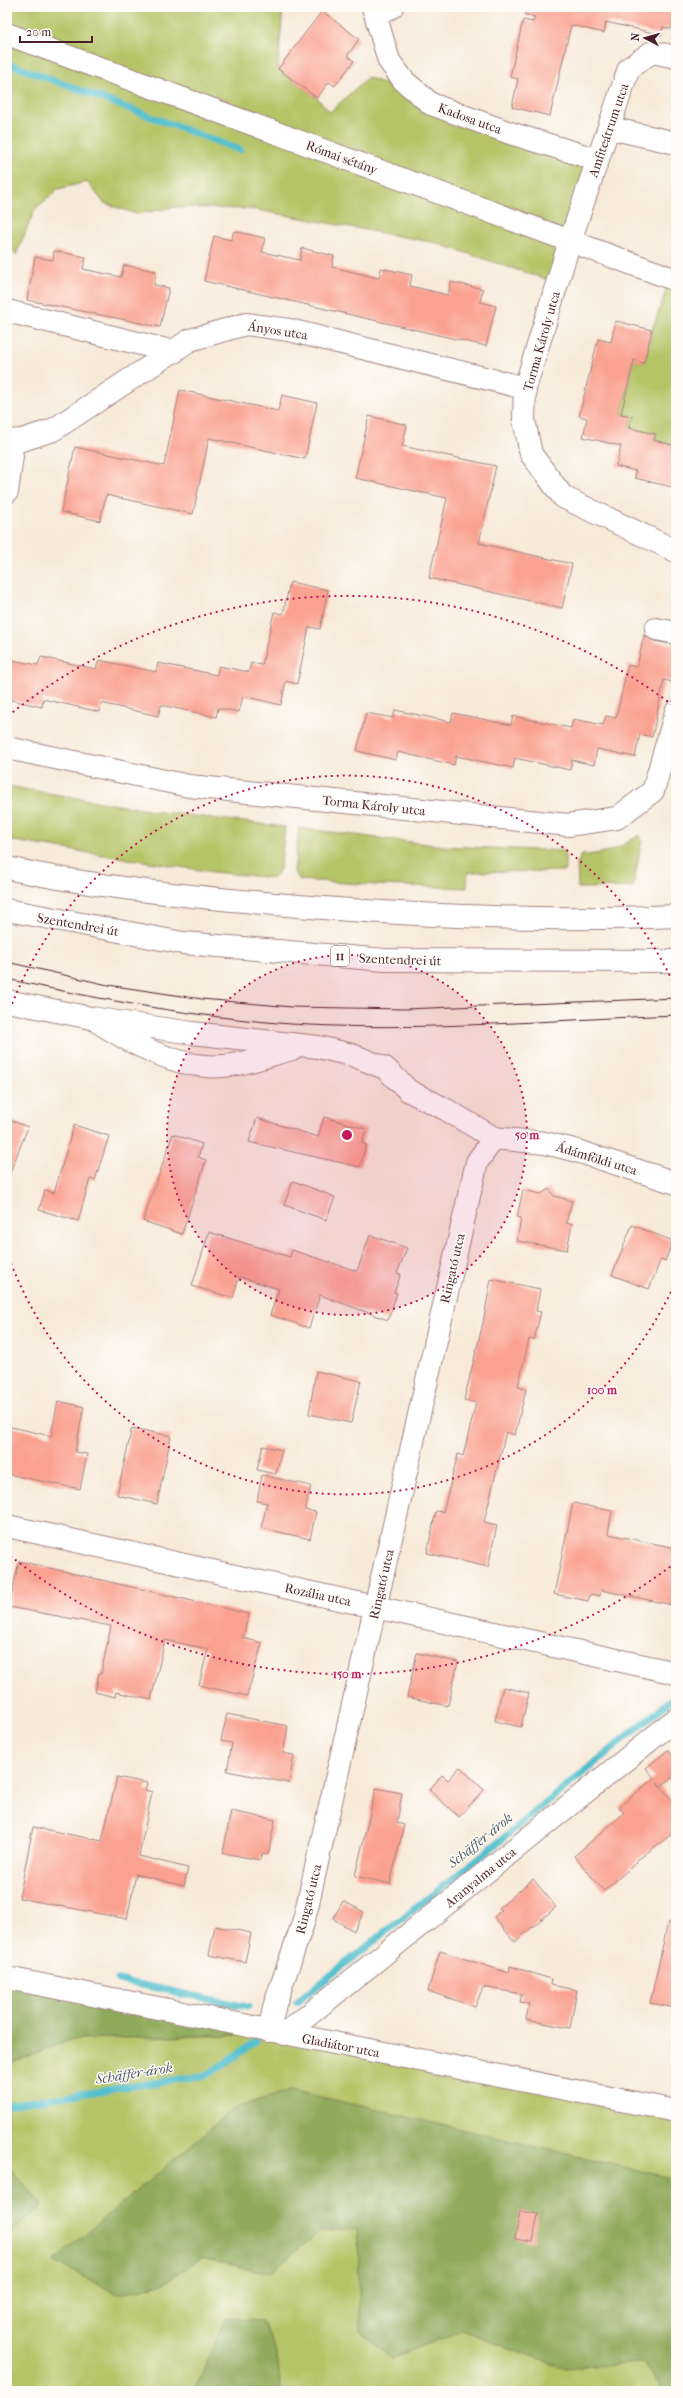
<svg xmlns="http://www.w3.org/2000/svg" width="683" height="2398" viewBox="0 0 683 2398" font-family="'IM FELL French Canon',serif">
	<rect width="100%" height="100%" fill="#fdfcf7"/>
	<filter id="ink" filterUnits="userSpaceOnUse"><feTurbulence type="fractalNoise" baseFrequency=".025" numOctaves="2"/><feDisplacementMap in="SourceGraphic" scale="8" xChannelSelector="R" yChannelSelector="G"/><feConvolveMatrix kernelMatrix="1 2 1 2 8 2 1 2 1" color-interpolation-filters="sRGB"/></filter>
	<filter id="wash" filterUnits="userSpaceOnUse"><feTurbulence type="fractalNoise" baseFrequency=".012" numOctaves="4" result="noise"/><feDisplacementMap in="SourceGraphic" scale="16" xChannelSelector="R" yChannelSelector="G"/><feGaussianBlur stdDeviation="0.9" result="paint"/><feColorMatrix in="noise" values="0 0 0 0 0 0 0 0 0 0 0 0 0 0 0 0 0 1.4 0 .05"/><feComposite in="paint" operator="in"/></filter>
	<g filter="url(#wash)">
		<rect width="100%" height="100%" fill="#f8ead9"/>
		<!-- green -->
		<g fill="#b6c467" stroke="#807249">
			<path d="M 7,7 L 283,7 L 278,69 L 317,98 L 330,112 L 368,77 L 431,104 L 598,160 L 557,283 L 436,243 L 252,209 L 175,207 L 136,214 L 104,203 L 87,182 L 58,189 L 35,209 L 16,255 L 7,243 Z"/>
			<path d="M 676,263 L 676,446 L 654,440 L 655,434 L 629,428 L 632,416 L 621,414 L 634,360 L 644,363 L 652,330 Z"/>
			<path d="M 7,786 L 153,811 L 285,827 L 280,870 L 273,878 L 213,872 L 7,840 Z"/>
			<path d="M 299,828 L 443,846 L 565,851 L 565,871 L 468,872 L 467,888 L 376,885 L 300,880 L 294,872 Z"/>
			<path d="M 639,835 L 642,840 L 633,887 L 578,888 L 577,863 L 582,855 C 607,854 618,849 639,835 Z"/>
			<path d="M 285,2034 L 676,2111 L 676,2391 L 7,2391 L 7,2235 L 42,2205 L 7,2165 L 7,2065 L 73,2039 Z"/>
		</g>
		<!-- forest -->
		<g fill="#90aa5c" stroke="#6d6444">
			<path d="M 7,1978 L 285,2034 L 73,2039 L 7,2065 Z"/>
			<path d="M 291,2090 L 676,2179 L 676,2391 L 665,2391 L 643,2363 L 566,2368 L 461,2331 L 392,2358 L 360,2331 L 358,2229 L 321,2231 L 269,2273 L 201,2258 L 164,2283 L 119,2295 L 53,2261 L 235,2108 Z"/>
			<path d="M 7,2165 L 42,2205 L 7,2235 Z"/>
			<path d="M 225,2318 L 263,2321 L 277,2355 L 281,2391 L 195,2391 Z"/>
		</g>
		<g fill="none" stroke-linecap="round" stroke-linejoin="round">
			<!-- stream -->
			<g stroke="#53bfcd" stroke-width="7">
				<path d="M 7,63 L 240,150"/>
				<path d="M 118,1980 L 248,2007"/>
				<path d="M 297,2002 L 495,1845 L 676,1696"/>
				<path d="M 7,2105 L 207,2075 L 245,2050 L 256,2041"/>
			</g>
		</g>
		<g id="blocks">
			<!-- building -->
			<g fill="#faa291">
				<path d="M 526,7 L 676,7 L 676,30 L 663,27 L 662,35 L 606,22 L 604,33 L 571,25 L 550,116 L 512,107 L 518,79 L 510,77 L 523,20 L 533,22 L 535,17 L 525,15 Z"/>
				<path d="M 322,11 L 359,39 L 347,56 L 354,61 L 335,86 L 329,82 L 317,98 L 278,69 Z"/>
				<path d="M 234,231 L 265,238 L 262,252 L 300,260 L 302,248 L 334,256 L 332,267 L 379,278 L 381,268 L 412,275 L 410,286 L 448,295 L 451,282 L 483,289 L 480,302 L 496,306 L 486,346 L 204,281 L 214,236 L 231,240 Z"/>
				<path d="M 54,251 L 86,257 L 83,269 L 121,277 L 124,265 L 156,271 L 154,285 L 169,288 L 160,327 L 27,300 L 35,257 L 53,260 Z"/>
				<path d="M 616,321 L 652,330 L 644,363 L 634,360 L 621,414 L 632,416 L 629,428 L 656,434 L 654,440 L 676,446 L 676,488 L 635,478 L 636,471 L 616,466 L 621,446 L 583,437 L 587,418 L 579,416 L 598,339 L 611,342 Z"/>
				<path d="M 180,390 L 278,411 L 282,395 L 317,403 L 305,459 L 209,438 L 193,514 L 106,495 L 100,521 L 61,512 L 75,447 L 164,466 Z"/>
				<path d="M 369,416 L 407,425 L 402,446 L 496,466 L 479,543 L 572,564 L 562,608 L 429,578 L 447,498 L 355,478 Z"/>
				<path d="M 290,582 L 328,590 L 320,629 L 309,627 L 297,684 L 286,681 L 281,705 L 243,696 L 239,712 L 218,708 L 216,717 L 161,705 L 158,716 L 101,703 L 100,712 L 43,699 L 42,707 L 7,699 L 7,680 L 11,660 L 38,665 L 41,657 L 96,669 L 99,660 L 156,672 L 158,663 L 217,675 L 219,666 L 249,672 L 251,663 L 262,665 L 274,612 L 283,614 Z"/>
				<path d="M 644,635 L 654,641 L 676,645 L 676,683 L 664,680 L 652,737 L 640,734 L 635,757 L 597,749 L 594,765 L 572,760 L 570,770 L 515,758 L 513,768 L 456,756 L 454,765 L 398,752 L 396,760 L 357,751 L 366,713 L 393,718 L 395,710 L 451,722 L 453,713 L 511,725 L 513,716 L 571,728 L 573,719 L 603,725 L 606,716 L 616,718 L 628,665 L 637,667 Z"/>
				<path d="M 324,1117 L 366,1129 L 362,1143 L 366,1145 L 360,1167 L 249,1142 L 257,1118 L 318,1137 Z"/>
				<path d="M 7,1119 L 28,1127 L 8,1178 L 7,1178 Z"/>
				<path d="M 74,1125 L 109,1136 L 95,1180 L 90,1179 L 78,1221 L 39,1210 L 45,1190 L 54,1193 Z"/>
				<path d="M 173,1134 L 202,1144 L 198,1157 L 206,1160 L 182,1234 L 143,1221 Z"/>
				<path d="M 293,1181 L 335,1197 L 326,1220 L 284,1205 Z"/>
				<path d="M 549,1189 L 554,1196 L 572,1201 L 566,1223 L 572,1224 L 567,1250 L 517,1241 L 521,1218 L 517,1217 L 523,1190 L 541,1194 Z"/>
				<path d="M 632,1225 L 673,1241 L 665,1261 L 661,1259 L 649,1289 L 612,1275 Z"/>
				<path d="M 209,1232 L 290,1257 L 292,1250 L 357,1271 L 370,1235 L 407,1248 L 397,1273 L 401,1274 L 394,1292 L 397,1293 L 388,1320 L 320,1295 L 309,1328 L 270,1315 L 279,1289 L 239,1277 L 233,1298 L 192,1286 Z"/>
				<path d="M 491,1279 L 540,1289 L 536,1311 L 541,1312 L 534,1340 L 529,1339 L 518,1387 L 526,1389 L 515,1435 L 506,1432 L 484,1522 L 497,1525 L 488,1567 L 427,1553 L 436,1511 L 443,1512 L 458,1454 L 463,1456 L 476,1403 L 464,1400 L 483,1323 Z"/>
				<path d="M 316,1371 L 361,1381 L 351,1423 L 309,1414 Z"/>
				<path d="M 58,1401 L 84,1407 L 75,1452 L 87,1454 L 80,1489 L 7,1474 L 7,1426 L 51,1436 Z"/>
				<path d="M 132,1428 L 171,1436 L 157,1504 L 117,1495 Z"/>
				<path d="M 263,1446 L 282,1450 L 276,1474 L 257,1470 Z"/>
				<path d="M 262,1475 L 311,1486 L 305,1510 L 316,1512 L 310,1539 L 261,1528 L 267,1503 L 257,1501 Z"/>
				<path d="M 573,1503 L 612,1511 L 608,1534 L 676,1548 L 676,1588 L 672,1605 L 601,1590 L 600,1596 L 590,1594 L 588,1601 L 554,1594 Z"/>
				<path d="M 19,1561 L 249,1614 L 243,1638 L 262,1643 L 247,1696 L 199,1685 L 208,1649 L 165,1640 L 151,1700 L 116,1692 L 115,1697 L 95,1692 L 99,1673 L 101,1674 L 111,1626 L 9,1607 Z"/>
				<path d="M 417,1653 L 458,1662 L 448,1706 L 407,1697 Z"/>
				<path d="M 503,1687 L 529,1693 L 521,1727 L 495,1721 Z"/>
				<path d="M 227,1714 L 288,1726 L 283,1753 L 294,1755 L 289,1783 L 227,1771 L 232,1743 L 221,1741 Z"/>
				<path d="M 668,1750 L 676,1760 L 676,1774 L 661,1786 L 657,1782 L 676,1805 L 676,1831 L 636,1861 L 637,1862 L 604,1891 L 574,1856 L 624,1813 L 619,1807 L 654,1778 L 646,1768 Z"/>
				<path d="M 460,1767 L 484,1790 L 459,1817 L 429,1790 L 442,1775 L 448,1780 Z"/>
				<path d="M 117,1777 L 147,1783 L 145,1790 L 152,1792 L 139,1856 L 188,1868 L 184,1886 L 136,1874 L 127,1919 L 19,1898 L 33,1827 L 102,1841 Z"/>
				<path d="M 376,1788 L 402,1793 L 397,1823 L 404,1825 L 390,1884 L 355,1876 Z"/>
				<path d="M 231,1811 L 275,1820 L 268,1855 L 262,1854 L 260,1860 L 223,1853 Z"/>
				<path d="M 533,1879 L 556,1907 L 515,1942 L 494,1917 L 502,1910 L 499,1908 Z"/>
				<path d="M 343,1901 L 364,1912 L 354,1931 L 333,1919 Z"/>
				<path d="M 668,1922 L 676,1923 L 676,2008 L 650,2003 Z"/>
				<path d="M 215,1926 L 251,1933 L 245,1962 L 209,1955 Z"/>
				<path d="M 440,1951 L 509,1973 L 510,1966 L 551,1979 L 550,1985 L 577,1990 L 570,2028 L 526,2020 L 529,2004 L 520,2002 L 522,1994 L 483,1987 L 475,2007 L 428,1991 Z"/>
				<path d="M 520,2211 L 538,2214 L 533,2242 L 515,2239 Z"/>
			</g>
		</g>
	</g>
	<g filter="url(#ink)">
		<use href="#blocks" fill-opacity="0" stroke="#a18482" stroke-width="1"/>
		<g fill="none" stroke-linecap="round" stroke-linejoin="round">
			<defs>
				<g id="minor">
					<path d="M 373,7 L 389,61 L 404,81 L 431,104 L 510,133 L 598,160"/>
					<path d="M 376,15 L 392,7"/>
					<path d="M 7,34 L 676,280"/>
					<path d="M 676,57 L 652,52 L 629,68 L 570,241 L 525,388 L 524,420 L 531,454 L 563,497 L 676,551"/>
					<path d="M 610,128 L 676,143"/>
					<path d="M 7,311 L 174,352"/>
					<path d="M 7,441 L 22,440 L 53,430 L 190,340 L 246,324 L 289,330 L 525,388"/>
					<path d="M 7,492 L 12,456 L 9,441"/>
					<path d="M 656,629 L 676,633"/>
					<path d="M 7,748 L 189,786 L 568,825 L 617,818 L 653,791 L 676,712"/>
					<path d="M 7,1001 L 91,1018 L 192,1033 L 318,1047 L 352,1055 L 385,1068 L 409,1091 L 445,1109 L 494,1138 L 545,1143 L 574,1150 L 676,1183"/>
					<path d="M 98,1022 C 129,1042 169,1063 205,1066 C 234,1069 265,1056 292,1049"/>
					<path d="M 7,1526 L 676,1673"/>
					<path d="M 7,1978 L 676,2111"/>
					<path d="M 269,2031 L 275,2004 L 304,1920 L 468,1200 L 477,1162 L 494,1138"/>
					<path d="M 285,2034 L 676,1719"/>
				</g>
				<g id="major">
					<path d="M 7,868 C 95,887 185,896 275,904 C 410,916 540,922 676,916"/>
					<path d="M 7,910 L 183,943 L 385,960 L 676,961"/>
				</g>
			</defs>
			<!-- minor casing -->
			<use href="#minor" stroke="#a18482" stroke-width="24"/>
			<!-- major casing -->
			<use href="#major" stroke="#a18482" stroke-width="24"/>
			<!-- minor -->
			<use href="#minor" stroke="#fff" stroke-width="22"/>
			<!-- major -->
			<use href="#major" stroke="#fff" stroke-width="22"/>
			<!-- tram -->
			<g stroke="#4a1f2b" stroke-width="1">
				<path d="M 7,962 L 108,985 L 202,999 L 292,1007 L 405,1009 L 676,998"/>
				<path d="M 7,979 C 101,1000 195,1017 291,1024 C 419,1032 548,1020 676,1015"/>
			</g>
		</g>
	</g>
	<!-- distance rings -->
	<circle cx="347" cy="1135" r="180" fill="#c2185b" fill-opacity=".12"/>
	<g fill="none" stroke="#c2185b" stroke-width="2" stroke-dasharray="2 4">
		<circle cx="347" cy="1135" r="180"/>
		<path d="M676 1281A360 360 0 0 1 8 1255M8 1015A360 360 0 0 1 676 989"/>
		<path d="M675 1563A539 539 0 0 1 8 1554M8 716A539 539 0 0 1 675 707"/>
	</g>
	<g text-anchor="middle" stroke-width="3" stroke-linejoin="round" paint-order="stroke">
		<!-- shield labels -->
		<rect fill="#fdfcf7" stroke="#806168" stroke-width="1" x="331" y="946" width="18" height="20" rx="3"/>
		<g font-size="12" font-weight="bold" fill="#4a1f2b">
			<text x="340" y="960">11</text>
		</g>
		<!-- street labels -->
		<g font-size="13" fill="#4a1f2b" stroke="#fdfcf7">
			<text transform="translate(470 118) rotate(20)" y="5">Kadosa utca</text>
			<text transform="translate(608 130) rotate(-71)" y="5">Amfiteátrum utca</text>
			<text transform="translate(342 157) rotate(20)" y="5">Római sétány</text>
			<text transform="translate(278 330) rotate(9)" y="5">Ányos utca</text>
			<text transform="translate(541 341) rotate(-74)" y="5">Torma Károly utca</text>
			<text transform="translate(374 805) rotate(6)" y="5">Torma Károly utca</text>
			<text transform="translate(78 924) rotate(10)" y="5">Szentendrei út</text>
			<text transform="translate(400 959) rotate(2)" y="5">Szentendrei út</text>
			<text transform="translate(597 1158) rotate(17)" y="5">Ádámföldi utca</text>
			<text transform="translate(452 1268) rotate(-77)" y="5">Ringató utca</text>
			<text transform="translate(381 1584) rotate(-77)" y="5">Ringató utca</text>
			<text transform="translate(318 1594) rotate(12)" y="5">Rozália utca</text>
			<text transform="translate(480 1877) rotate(-39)" y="5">Aranyalma utca</text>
			<text transform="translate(308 1899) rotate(-76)" y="5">Ringató utca</text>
			<text transform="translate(341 2045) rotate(11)" y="5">Gladiátor utca</text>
		</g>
		<!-- water labels -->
		<g font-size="14" font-style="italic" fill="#4d5764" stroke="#fdfcf7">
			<text transform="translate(480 1840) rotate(-39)" y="5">Schäffer-árok</text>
			<text transform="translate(134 2073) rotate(-9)" y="5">Schäffer-árok</text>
		</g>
	</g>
	<circle cx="347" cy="1135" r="6" fill="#c2185b" stroke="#fdfcf7" stroke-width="2"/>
	<g font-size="12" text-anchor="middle" font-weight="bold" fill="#c2185b" stroke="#fdfcf7" stroke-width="3" stroke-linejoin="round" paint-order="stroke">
		<text x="527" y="1139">50 m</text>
		<text x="602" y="1394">100 m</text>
		<text x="347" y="1678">150 m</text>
	</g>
	<!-- margin -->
	<rect width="683" height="2398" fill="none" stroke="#fdfcf7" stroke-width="24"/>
	<!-- north arrow -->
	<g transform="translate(645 38) rotate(276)" stroke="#fdfcf7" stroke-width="3" paint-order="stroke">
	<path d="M0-3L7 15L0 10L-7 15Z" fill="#4a1f2b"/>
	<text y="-6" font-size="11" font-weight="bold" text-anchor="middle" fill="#4a1f2b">N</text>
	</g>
	<!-- scale -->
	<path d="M20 36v6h72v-6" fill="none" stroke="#4a1f2b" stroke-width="2"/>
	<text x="26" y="36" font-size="12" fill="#4a1f2b" stroke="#fdfcf7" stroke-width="3" paint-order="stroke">20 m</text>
</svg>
